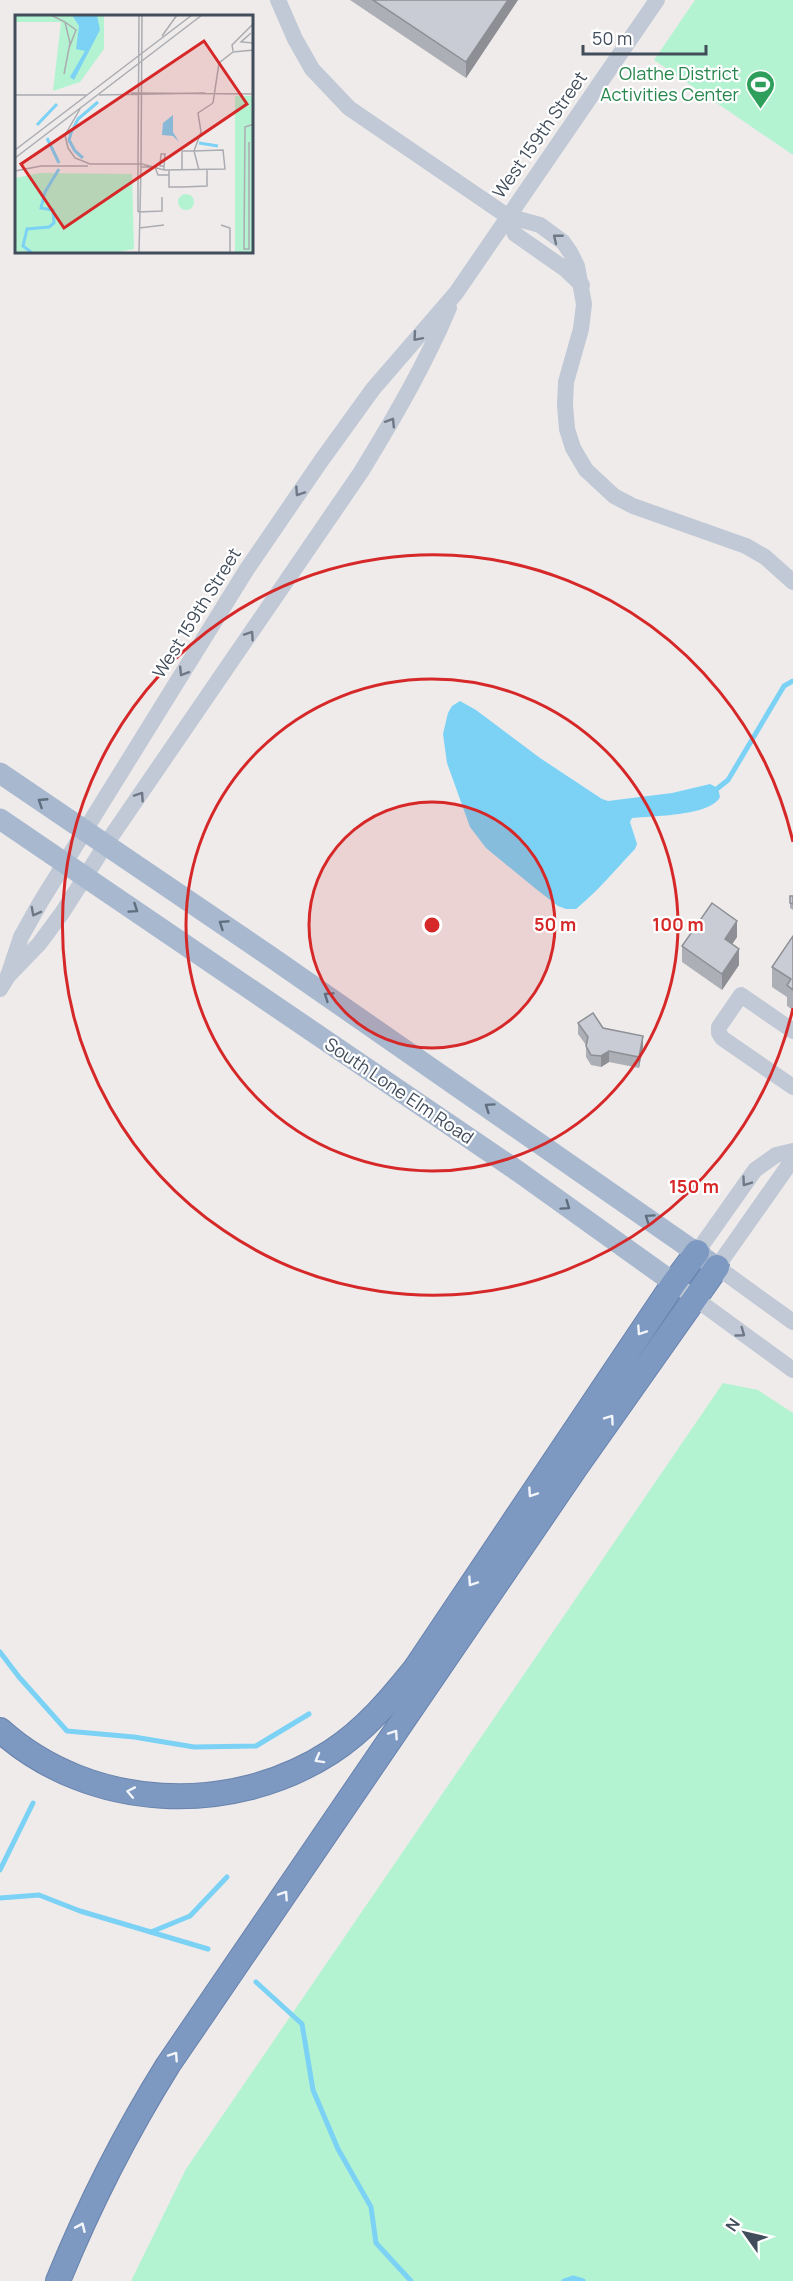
<svg xmlns="http://www.w3.org/2000/svg" width="793" height="2281" viewBox="0 0 793 2281" font-family="Manrope,sans-serif">
	<rect width="100%" height="100%" fill="#efebeb"/>
	<!-- green -->
	<g fill="#b3f3d1">
		<path d="M 695,0 L 793,0 L 793,155 L 654,60 Z"/>
		<path d="M 723,1383 L 758,1390 L 793,1413 L 793,2281 L 131,2281 L 186,2169 Z"/>
	</g>
	<!-- water -->
	<path fill="#7bd2f5" d="M 460,701 L 476,710 L 540,758 L 602,799 L 608,801 L 672,793 L 710,784 L 718,788 L 720,797 C 711,816 651,816 632,818 L 630,822 L 637,844 L 635,849 C 616,869 598,891 576,909 L 566,909 L 558,906 L 536,889 L 486,848 L 470,827 L 447,763 L 443,734 L 448,713 L 452,706 Z"/>
	<g fill="none" stroke-linecap="round" stroke-linejoin="round">
		<!-- stream -->
		<g stroke="#7bd2f5" stroke-width="5">
			<path d="M 718,788 L 728,780 L 784,686 L 793,681"/>
			<path d="M 0,1652 L 19,1677 L 67,1731 L 134,1737 L 194,1747 L 256,1746 L 309,1714"/>
			<path d="M 0,1870 L 33,1803"/>
			<path d="M 0,1898 L 39,1895 L 80,1911 L 208,1949"/>
			<path d="M 151,1932 L 190,1916 L 227,1877"/>
			<path d="M 256,1982 L 302,2024 L 313,2090 L 338,2149 L 371,2207 L 376,2243 L 411,2281"/>
			<path d="M 564,2281 L 573,2278 L 583,2281"/>
		</g>
		<defs>
			<g id="highway">
				<path d="M 0,1730 C 90,1811 231,1817 331,1752 C 365,1730 390,1700 415,1669 L 674,1283 L 697,1252"/>
				<path d="M 58,2281 C 89,2205 125,2134 168,2065 L 576,1467 L 717,1267"/>
			</g>
		</defs>
		<!-- highway casing -->
		<use href="#highway" stroke="#6883ad" stroke-width="26"/>
		<!-- minor -->
		<g stroke="#c0c9d5" stroke-width="16">
			<path d="M 278,0 L 295,39 L 312,69 L 349,108 L 507,216 L 540,225 L 563,242 L 570,252 L 577,266 L 584,304 L 581,329 L 566,382 L 565,405 L 567,429 L 573,448 L 586,470 L 614,496 L 633,506 L 746,546 L 765,557 L 793,582"/>
			<path d="M 507,216 L 515,234 L 565,269 L 582,285"/>
			<path d="M 8,976 L 21,937 L 40,903 L 247,569 L 321,461 L 373,389 L 456,293 L 657,0"/>
			<path d="M 0,989 L 8,976 L 39,944 L 62,913 L 106,844 L 361,472 C 394,418 425,365 449,308"/>
			<path d="M 793,1031 L 741,995 L 719,1027 L 719,1033 L 722,1038 L 793,1087"/>
			<path d="M 793,1159 L 717,1267 L 793,1322"/>
			<path d="M 697,1252 L 755,1170 L 776,1155 L 793,1151"/>
			<path d="M 674,1283 L 793,1370"/>
		</g>
		<!-- major -->
		<g stroke="#a7b8cf" stroke-width="21">
			<path d="M 0,773 L 271,957 L 717,1267"/>
			<path d="M 0,819 L 519,1172 L 674,1283"/>
		</g>
		<!-- highway -->
		<use href="#highway" stroke="#7d98c1" stroke-width="24"/>
	</g>
	<!-- wall -->
	<g fill="#adafb6">
		<path d="M 350,0 L 518,0 L 466,78 Z"/>
		<path d="M 790,896 L 793,896 L 793,910 L 790,908 Z"/>
		<path d="M 793,936 L 793,1010 L 787,1006 L 787,997 L 772,987 L 772,967 Z"/>
		<path d="M 737,937 L 732,944 L 739,965 L 722,990 L 682,962 L 682,946 Z"/>
		<path d="M 578,1023 L 603,1028 L 643,1047 L 639,1068 L 609,1062 L 601,1067 L 591,1065 L 586,1057 L 586,1045 L 578,1034 Z"/>
	</g>
	<!-- shaded-wall -->
	<g fill="#8d8f94">
		<path d="M 508,0 L 518,0 L 466,78 L 466,62 Z"/>
		<path d="M 737,921 L 737,937 L 725,955 L 725,939 Z"/>
		<path d="M 739,949 L 739,965 L 722,990 L 722,974 Z"/>
		<path d="M 643,1036 L 643,1047 L 639,1068 L 639,1057 Z"/>
		<path d="M 609,1051 L 609,1062 L 601,1067 L 601,1056 Z"/>
	</g>
	<!-- building -->
	<g fill="#c9ccd4" stroke="#8d8f94" stroke-width="1.5">
		<path d="M 373,0 L 508,0 L 466,62 Z"/>
		<path d="M 790,896 L 793,896 L 793,904 L 790,903 Z"/>
		<path d="M 712,903 L 737,921 L 725,939 L 739,949 L 722,974 L 682,946 Z"/>
		<path d="M 793,936 L 793,990 L 787,985 L 791,979 L 772,967 Z"/>
		<path d="M 593,1013 L 603,1028 L 643,1036 L 639,1057 L 609,1051 L 601,1056 L 591,1055 L 586,1046 L 588,1037 L 578,1023 Z"/>
	</g>
	<!-- one-way arrows -->
	<defs><path id="oneway-chevron" d="M-2-3.5L2.5 0L-2 3.5" fill="none" stroke-width="1.6" stroke-linecap="round" stroke-linejoin="round" transform="scale(1.5)"/></defs>
	<g stroke="#6e7886">
		<use href="#oneway-chevron" transform="translate(557 238) rotate(-141)"/>
		<use href="#oneway-chevron" transform="translate(417 337) rotate(131)"/>
		<use href="#oneway-chevron" transform="translate(391 422) rotate(-58)"/>
		<use href="#oneway-chevron" transform="translate(299 492) rotate(124)"/>
		<use href="#oneway-chevron" transform="translate(250 635) rotate(-56)"/>
		<use href="#oneway-chevron" transform="translate(183 672) rotate(122)"/>
		<use href="#oneway-chevron" transform="translate(140 796) rotate(-56)"/>
		<use href="#oneway-chevron" transform="translate(35 912) rotate(118)"/>
		<use href="#oneway-chevron" transform="translate(746 1182) rotate(125)"/>
		<use href="#oneway-chevron" transform="translate(741 1333) rotate(36)"/>
	</g>
	<g stroke="#606d7e">
		<use href="#oneway-chevron" transform="translate(42 802) rotate(-147)"/>
		<use href="#oneway-chevron" transform="translate(134 909) rotate(34)"/>
		<use href="#oneway-chevron" transform="translate(223 924) rotate(-146)"/>
		<use href="#oneway-chevron" transform="translate(328 996) rotate(-145)"/>
		<use href="#oneway-chevron" transform="translate(489 1107) rotate(-145)"/>
		<use href="#oneway-chevron" transform="translate(566 1206) rotate(35)"/>
		<use href="#oneway-chevron" transform="translate(649 1218) rotate(-145)"/>
	</g>
	<g stroke="#f2f5f9">
		<use href="#oneway-chevron" transform="translate(641 1331) rotate(124)"/>
		<use href="#oneway-chevron" transform="translate(610 1419) rotate(-55)"/>
		<use href="#oneway-chevron" transform="translate(532 1493) rotate(124)"/>
		<use href="#oneway-chevron" transform="translate(472 1582) rotate(124)"/>
		<use href="#oneway-chevron" transform="translate(394 1734) rotate(-56)"/>
		<use href="#oneway-chevron" transform="translate(319 1759) rotate(151)"/>
		<use href="#oneway-chevron" transform="translate(131 1792) rotate(-169)"/>
		<use href="#oneway-chevron" transform="translate(284 1895) rotate(-56)"/>
		<use href="#oneway-chevron" transform="translate(174 2056) rotate(-56)"/>
		<use href="#oneway-chevron" transform="translate(81 2227) rotate(-66)"/>
	</g>
	<!-- distance rings -->
	<circle cx="432" cy="925" r="123" fill="#d62828" fill-opacity=".12"/>
	<g fill="none" stroke="#d62828" stroke-width="3">
		<circle cx="432" cy="925" r="123"/>
		<circle cx="432" cy="925" r="246"/>
		<path d="M793 1008A370 370 0 1 1 793 842"/>
	</g>
	<!-- icons -->
	<defs>
		<symbol id="stadium-pin" viewBox="-11 -11 22 30"><path d="M0 17L-7.5 6A9.5 9.5 0 1 1 7.5 6Z" fill="#2e9e5b" stroke="#fff"/><path d="M0-5a6.5 5 0 1 0 0 10a6.5 5 0 1 0 0-10ZM-3.5-1.8h7v3.6h-7Z" fill="#fff"/></symbol>
	</defs>
	<g fill-rule="evenodd">
		<use href="#stadium-pin" x="744" y="68" width="33" height="45"/>
	</g>
	<g text-anchor="middle" stroke-width="4.5" stroke-linejoin="round" paint-order="stroke">
		<!-- leisure labels -->
		<g font-size="18" fill="#27864d" stroke="#fff" text-anchor="end">
			<text x="739" y="80">Olathe District<tspan x="739" dy="21">Activities Center</tspan></text>
		</g>
		<!-- street labels -->
		<g font-size="18" fill="#424d5b" stroke="#fff">
			<text transform="translate(540 135) rotate(-55)" y="6">West 159th Street</text>
			<text transform="translate(197 613) rotate(-58)" y="6">West 159th Street</text>
			<text transform="translate(399 1091) rotate(34)" y="6">South Lone Elm Road</text>
		</g>
	</g>
	<!-- overview -->
	<g transform="translate(15 15)">
		<rect width="238" height="238" fill="#efebeb"/>
		<path d="M 0,0 L 89,0 L 89,34 L 65,67 L 38,76 L 46,7 L 0,7 ZM 220,81 L 238,81 L 238,238 L 220,238 ZM 25,158 L 117,159 L 119,234 L 97,238 L 0,238 L 0,163 ZM163 187a8 8 0 1 1 16 0a8 8 0 1 1-16 0Z" fill="#b3f3d1"/>
		<path d="M 57,0 L 82,0 L 85,15 L 59,65 L 55,62 L 70,36 L 61,34 L 64,11 ZM 158,100 L 158,117 L 164,127 L 158,121 L 147,120 L 148,108 Z" fill="#7bd2f5"/>
		<path fill="none" stroke="#7bd2f5" stroke-width="3" d="M 22,110 L 42,89M 32,123 L 44,148M 184,128 L 203,131M 68,143 L 60,136 L 54,125 L 56,118 L 63,104 L 83,87M 17,238 L 8,231 L 12,214 L 34,212 L 39,208 L 38,195 L 26,193 L 30,177 L 44,154"/>
		<path fill="none" stroke="#aaacb1" stroke-width="1.5" d="M 36,0 L 50,7 L 55,28 L 49,59M 50,7 L 61,15 L 54,33M 236,18 L 226,27 L 239,28M 147,21 L 162,0M 218,36 L 217,30 L 239,8M 116,78 L 239,79M 0,80 L 72,80M 84,80 L 190,78M 198,88 L 204,48 L 218,37 L 239,35M 65,94 L 50,120 L 53,133 L 60,143 L 75,149 L 127,149M 234,127 L 234,234 L 229,234 L 230,112 L 239,109M 0,135 L 177,0M 0,143 L 187,0M 123,149 L 123,197M 123,149 L 124,0M 127,149 L 149,155 L 210,154 L 208,135 L 179,136 L 186,117 L 183,98 L 198,88M 126,152 L 127,0M 140,152 L 143,160 L 154,160M 149,155 L 149,151 L 150,139 L 146,139 L 145,151 L 149,151M 154,155 L 154,172 L 168,172 L 192,171 L 192,155M 167,155 L 167,136 L 179,136 L 184,155M 0,156 L 26,151 L 73,151M 123,197 L 147,196 L 147,182M 206,210 L 215,213 L 215,238M 124,213 L 149,210M 124,238 L 126,152 L 140,152"/>
		<path fill="#d62828" fill-opacity="0.15" stroke="#d62828" stroke-width="3" d="M 189,26 L 232,89 L 49,213 L 6,149 Z"/>
		<rect width="238" height="238" fill="none" stroke="#424d5b" stroke-width="3"/>
	</g>
	<circle cx="432" cy="925" r="9" fill="#d62828" stroke="#fff" stroke-width="3"/>
	<g font-size="18" text-anchor="middle" font-weight="bold" fill="#d62828" stroke="#fff" stroke-width="4.5" stroke-linejoin="round" paint-order="stroke">
		<text x="555" y="931">50 m</text>
		<text x="678" y="931">100 m</text>
		<text x="694" y="1193">150 m</text>
	</g>
	<!-- north arrow -->
	<g transform="translate(745 2233) rotate(304)" stroke="#ffffff" stroke-width="4.5" paint-order="stroke">
	<path d="M0-4.5L10 22L0 15L-10 22Z" fill="#424d5b"/>
	<text y="-9" font-size="16" font-weight="bold" text-anchor="middle" fill="#424d5b">N</text>
	</g>
	<!-- scale -->
	<path d="M583 45v9h123v-9" fill="none" stroke="#424d5b" stroke-width="3"/>
	<text x="592" y="45" font-size="18" fill="#424d5b" stroke="#ffffff" stroke-width="4.5" paint-order="stroke">50 m</text>
</svg>
